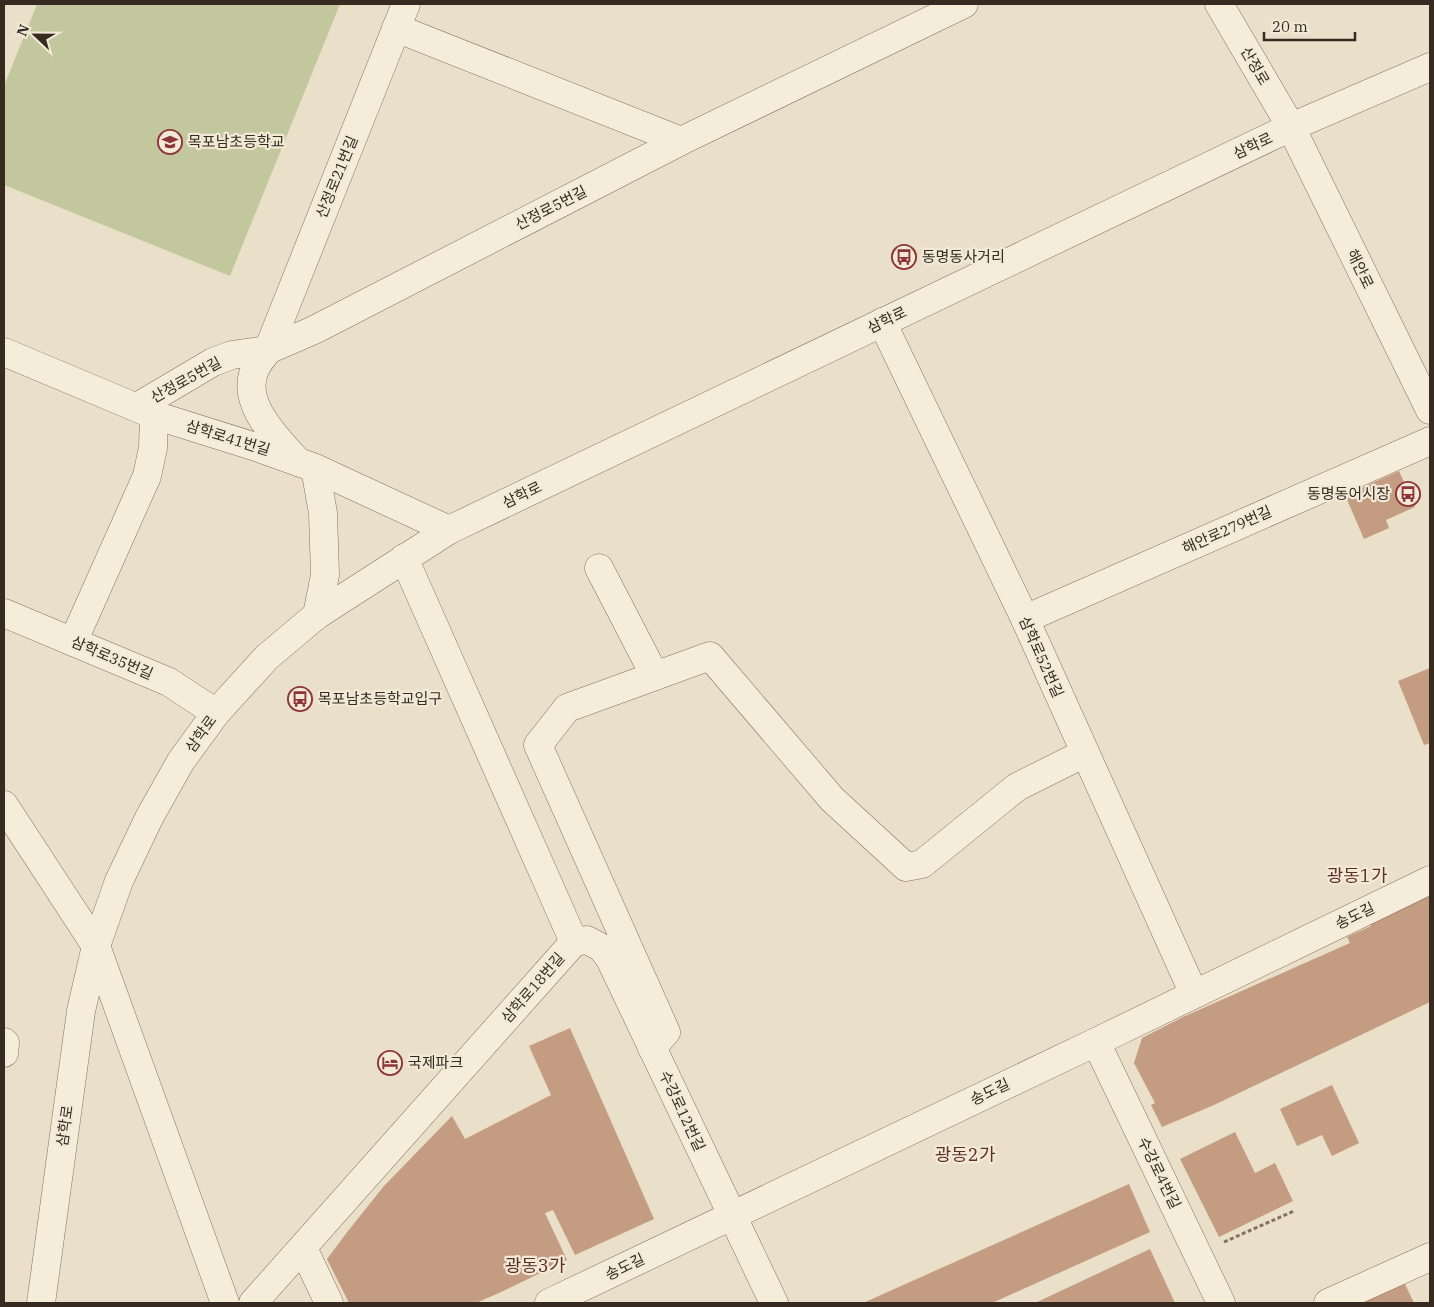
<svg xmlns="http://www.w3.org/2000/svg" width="1434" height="1307" viewBox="0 0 1434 1307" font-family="'IBM Plex Serif','Noto Sans KR',serif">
	<rect width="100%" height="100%" fill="#eadfc8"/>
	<!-- green -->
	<path fill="#c3c79d" d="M 37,4 L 340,4 L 230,276 L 4,185 L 4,86 Z"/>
	<!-- building -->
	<g fill="#c49c81">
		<path d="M 1399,471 L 1415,507 L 1386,520 L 1389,528 L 1364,539 L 1345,495 Z"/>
		<path d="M 1430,668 L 1430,743 L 1424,745 L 1398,681 Z"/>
		<path d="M 1430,884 L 1430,1002 L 1214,1105 L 1162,1127 L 1151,1105 L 1155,1103 L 1134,1063 L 1142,1038 L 1183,1017 L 1350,943 L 1347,937 L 1371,926 L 1366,914 Z"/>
		<path d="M 570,1028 L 654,1219 L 575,1255 L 553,1210 L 545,1213 L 567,1260 L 499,1293 L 476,1303 L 349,1303 L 327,1259 L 348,1231 L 384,1186 L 452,1116 L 465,1139 L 551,1095 L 529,1046 Z"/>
		<path d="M 1332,1085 L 1359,1143 L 1332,1156 L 1322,1135 L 1297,1146 L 1280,1109 Z"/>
		<path d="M 1235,1132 L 1255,1173 L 1275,1163 L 1293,1201 L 1219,1237 L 1180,1159 Z"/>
		<path d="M 1129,1184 L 1150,1232 L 992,1303 L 863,1303 Z"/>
		<path d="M 1150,1249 L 1175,1303 L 1035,1303 Z"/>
		<path d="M 1404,1282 L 1414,1303 L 1360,1303 Z"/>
	</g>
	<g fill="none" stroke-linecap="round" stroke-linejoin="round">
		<defs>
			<g id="minor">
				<path d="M 1219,4 L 1291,127 L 1430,410"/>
				<path d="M 396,28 L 681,141"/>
				<path d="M 882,322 L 1025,619 L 1194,994"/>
				<path d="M 4,352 L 154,415 L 259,448 L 315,468 L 449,530"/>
				<path d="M 137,407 L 213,362 L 232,355 L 268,350 L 314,330 L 681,141 L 964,4"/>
				<path d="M 298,462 C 277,438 238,402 256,367 C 259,361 264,356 268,350 L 406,4"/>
				<path d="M 315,468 L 323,513 L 325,575 L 317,615"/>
				<path d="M 404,558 L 574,942"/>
				<path d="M 599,568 L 655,676"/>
				<path d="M 4,613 L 169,682 L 216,713"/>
				<path d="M 1025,619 L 1430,441"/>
				<path d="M 73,642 L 147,476 L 153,448 L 154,415"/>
				<path d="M 4,805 L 96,946 L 225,1303"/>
				<path d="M 574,942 L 587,940 L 602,948 L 610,959 L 774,1303"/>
				<path d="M 4,1042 L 5,1043 L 4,1053"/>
				<path d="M 1096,1042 L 1221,1303"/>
				<path d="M 652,1048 L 666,1032 L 538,745 L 567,708 L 710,656 L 832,799 L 906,867 L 922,864 L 1017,787 L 1085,753"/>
				<path d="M 303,1248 L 329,1303"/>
				<path d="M 41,1303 L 81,1011 L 96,946 L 119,881 L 149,818 L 181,761 L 216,713 L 267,657 L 317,615 L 449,530 L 1291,127 L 1430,67"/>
				<path d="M 253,1303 L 574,942"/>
				<path d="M 549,1303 L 1096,1042 L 1430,880"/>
				<path d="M 1328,1303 L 1430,1257"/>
			</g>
		</defs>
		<!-- minor casing -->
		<use href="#minor" stroke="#84725f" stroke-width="29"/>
		<!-- path -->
		<path stroke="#84725f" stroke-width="3" stroke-dasharray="4 2.5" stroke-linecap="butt" d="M 1224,1242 L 1294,1211"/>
		<!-- minor -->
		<use href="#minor" stroke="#f5edda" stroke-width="28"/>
	</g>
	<!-- icons -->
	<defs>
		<symbol id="school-ring" viewBox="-11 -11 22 22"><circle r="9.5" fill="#f2e9d7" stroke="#8d3537" stroke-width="1.5"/><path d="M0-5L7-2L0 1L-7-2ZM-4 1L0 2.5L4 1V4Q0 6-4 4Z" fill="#8d3537"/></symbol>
		<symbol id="bus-ring" viewBox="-11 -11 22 22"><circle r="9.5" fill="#f2e9d7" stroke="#8d3537" stroke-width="1.5"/><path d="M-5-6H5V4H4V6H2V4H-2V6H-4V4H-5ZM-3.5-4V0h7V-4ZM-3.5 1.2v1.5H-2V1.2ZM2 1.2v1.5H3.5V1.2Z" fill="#8d3537"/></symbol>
		<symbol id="hotel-ring" viewBox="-11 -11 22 22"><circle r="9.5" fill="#f2e9d7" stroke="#8d3537" stroke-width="1.5"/><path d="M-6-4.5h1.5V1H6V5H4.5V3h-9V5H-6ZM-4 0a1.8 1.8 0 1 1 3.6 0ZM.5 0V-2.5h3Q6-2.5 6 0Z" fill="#8d3537"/></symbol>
	</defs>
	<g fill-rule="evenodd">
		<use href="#school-ring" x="156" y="128" width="28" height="28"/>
		<use href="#bus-ring" x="890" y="243" width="28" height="28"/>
		<use href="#bus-ring" x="1394" y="480" width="28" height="28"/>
		<use href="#bus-ring" x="286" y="685" width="28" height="28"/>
		<use href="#hotel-ring" x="376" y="1049" width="28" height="28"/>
	</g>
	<g text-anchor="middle" stroke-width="4.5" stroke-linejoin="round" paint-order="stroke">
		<!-- street labels -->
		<g font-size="15" fill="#362a21" stroke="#f2e9d7">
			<text transform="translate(1255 66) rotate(60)" y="5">산정로</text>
			<text transform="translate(1253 146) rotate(-25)" y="5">삼학로</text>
			<text transform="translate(337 177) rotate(-68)" y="5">산정로21번길</text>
			<text transform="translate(551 208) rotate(-27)" y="5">산정로5번길</text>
			<text transform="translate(1360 269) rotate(64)" y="5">해안로</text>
			<text transform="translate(887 320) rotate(-26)" y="5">삼학로</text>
			<text transform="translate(186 380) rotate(-29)" y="5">산정로5번길</text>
			<text transform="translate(228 438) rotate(17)" y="5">삼학로41번길</text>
			<text transform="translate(522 495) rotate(-26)" y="5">삼학로</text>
			<text transform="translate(1227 530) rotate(-24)" y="5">해안로279번길</text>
			<text transform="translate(1041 657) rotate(66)" y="5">삼학로52번길</text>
			<text transform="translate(112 658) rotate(23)" y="5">삼학로35번길</text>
			<text transform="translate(201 734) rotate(-54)" y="5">삼학로</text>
			<text transform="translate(1355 916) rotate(-26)" y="5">송도길</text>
			<text transform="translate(533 988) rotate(-49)" y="5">삼학로18번길</text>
			<text transform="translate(990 1092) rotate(-26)" y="5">송도길</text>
			<text transform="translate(682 1111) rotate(65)" y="5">수강로12번길</text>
			<text transform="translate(65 1126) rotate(-82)" y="5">삼학로</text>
			<text transform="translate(1159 1173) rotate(64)" y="5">수강로4번길</text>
			<text transform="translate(625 1267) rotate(-26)" y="5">송도길</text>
		</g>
		<!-- poi labels -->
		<g font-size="15" fill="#362a21" stroke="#f2e9d7" text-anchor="start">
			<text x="188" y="147">목포남초등학교</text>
			<text x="922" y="262">동명동사거리</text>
			<text x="1390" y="499" text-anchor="end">동명동어시장</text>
			<text x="318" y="704">목포남초등학교입구</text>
			<text x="408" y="1068">국제파크</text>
		</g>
		<!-- quarter labels -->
		<g font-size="18" fill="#5e2f24" stroke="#f2e9d7">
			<text x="1357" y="882">광동1가</text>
			<text x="965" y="1161">광동2가</text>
			<text x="535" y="1272">광동3가</text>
		</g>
	</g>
	<!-- border -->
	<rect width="1434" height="1307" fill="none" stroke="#362a21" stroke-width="10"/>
	<!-- north arrow -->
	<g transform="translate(35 35) rotate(292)" stroke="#f2e9d7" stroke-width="4" paint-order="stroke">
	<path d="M0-4L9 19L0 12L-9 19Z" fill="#362a21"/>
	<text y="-8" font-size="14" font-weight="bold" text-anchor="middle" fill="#362a21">N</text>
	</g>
	<!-- scale -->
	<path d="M1264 32v8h91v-8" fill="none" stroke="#362a21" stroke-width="2.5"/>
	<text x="1272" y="32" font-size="15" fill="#362a21" stroke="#f2e9d7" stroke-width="4" paint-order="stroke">20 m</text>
</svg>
